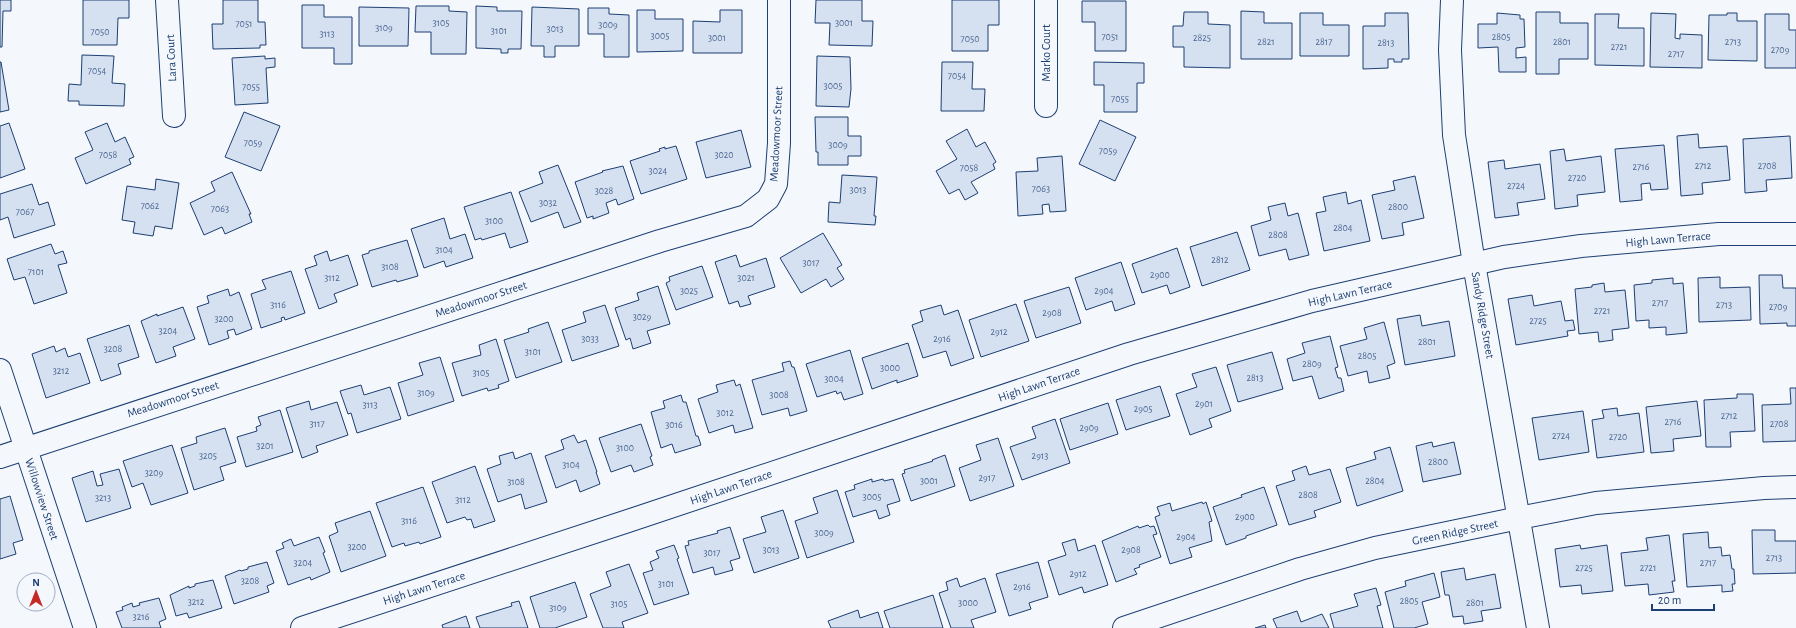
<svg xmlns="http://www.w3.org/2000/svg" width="1796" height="628" viewBox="0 0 1796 628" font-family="'Alegreya Sans',sans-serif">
	<rect width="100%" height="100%" fill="#f4f7fb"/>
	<!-- building -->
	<g fill="#d5e0f0" stroke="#1d3f73">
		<path d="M 0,0 L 11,0 L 11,11 L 3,11 L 2,47 L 0,47 Z"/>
		<path d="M 83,0 L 129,0 L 129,18 L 118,18 L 117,45 L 83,45 Z"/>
		<path d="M 223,0 L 258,0 L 258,22 L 265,22 L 266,45 L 260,45 L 260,48 L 213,49 L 212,24 L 223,24 Z"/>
		<path d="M 816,0 L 862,0 L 862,21 L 873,21 L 872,46 L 829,45 L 830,23 L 815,23 Z"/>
		<path d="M 952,0 L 999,0 L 999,25 L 988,25 L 988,51 L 952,51 Z"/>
		<path d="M 1082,1 L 1126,1 L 1126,51 L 1095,51 L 1095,22 L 1082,22 Z"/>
		<path d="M 302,5 L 324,5 L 324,17 L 352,17 L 352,64 L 334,64 L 334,48 L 302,48 Z"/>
		<path d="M 416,6 L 449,6 L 449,11 L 467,12 L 466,54 L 431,54 L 431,32 L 415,32 Z"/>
		<path d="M 476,6 L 497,7 L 497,11 L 522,11 L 521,49 L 508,49 L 508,53 L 501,53 L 501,49 L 476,48 Z"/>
		<path d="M 359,7 L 409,8 L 408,46 L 359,46 Z"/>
		<path d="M 532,7 L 579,9 L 579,46 L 555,46 L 555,57 L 544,57 L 544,46 L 531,46 Z"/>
		<path d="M 588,8 L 609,8 L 609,14 L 629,15 L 629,57 L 604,57 L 604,34 L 588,34 Z"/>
		<path d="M 637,10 L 655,10 L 655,19 L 683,19 L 683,51 L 637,52 Z"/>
		<path d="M 720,10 L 742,10 L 742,53 L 693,53 L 693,21 L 720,22 Z"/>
		<path d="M 1241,11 L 1264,12 L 1264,23 L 1292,23 L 1292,59 L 1241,59 Z"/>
		<path d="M 1184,12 L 1208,12 L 1208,24 L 1230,25 L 1230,68 L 1184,67 L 1184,47 L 1173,47 L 1173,26 L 1183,26 Z"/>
		<path d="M 1536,12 L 1560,12 L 1560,23 L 1588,23 L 1588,59 L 1559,59 L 1559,74 L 1536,74 Z"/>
		<path d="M 1300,13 L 1323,13 L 1323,25 L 1349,25 L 1349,56 L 1300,56 Z"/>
		<path d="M 1385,13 L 1408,13 L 1409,59 L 1402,59 L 1402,62 L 1394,62 L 1394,59 L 1388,59 L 1388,68 L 1363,69 L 1363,26 L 1385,26 Z"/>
		<path d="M 1497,13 L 1520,15 L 1520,19 L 1524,19 L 1525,47 L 1516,48 L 1516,58 L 1526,57 L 1526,72 L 1499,72 L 1498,47 L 1478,48 L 1478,24 L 1497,24 Z"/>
		<path d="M 1651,13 L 1676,14 L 1675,38 L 1680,39 L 1680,34 L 1702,35 L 1702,68 L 1650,67 Z"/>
		<path d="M 1727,13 L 1737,13 L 1737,21 L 1757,21 L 1757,61 L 1708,60 L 1709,15 L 1727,15 Z"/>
		<path d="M 1595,14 L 1619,14 L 1618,28 L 1644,28 L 1644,66 L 1595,65 Z"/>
		<path d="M 1765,14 L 1789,14 L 1789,30 L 1796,30 L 1796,68 L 1765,68 Z"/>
		<path d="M 82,55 L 114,56 L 112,83 L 125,84 L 124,106 L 79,105 L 79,101 L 68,101 L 69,84 L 81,85 Z"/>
		<path d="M 265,56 L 265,59 L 275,58 L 275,67 L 266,68 L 268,103 L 235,105 L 232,58 Z"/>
		<path d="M 817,56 L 850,57 L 851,89 L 849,107 L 816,106 Z"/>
		<path d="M 0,62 L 1,62 L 9,110 L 0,112 Z"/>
		<path d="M 942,62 L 973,62 L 972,89 L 985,89 L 984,111 L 941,111 Z"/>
		<path d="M 1094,62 L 1144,63 L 1144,83 L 1137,83 L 1137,112 L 1104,112 L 1104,85 L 1094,85 Z"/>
		<path d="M 244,112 L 280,126 L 261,171 L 225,157 Z"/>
		<path d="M 815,117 L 848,117 L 848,136 L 861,136 L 861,156 L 848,156 L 848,165 L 818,165 L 818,152 L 816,152 Z"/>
		<path d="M 1100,120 L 1136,137 L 1115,181 L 1079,164 Z"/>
		<path d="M 9,123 L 25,169 L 0,178 L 0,126 Z"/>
		<path d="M 107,123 L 115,142 L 125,137 L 134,157 L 129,159 L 131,164 L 86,184 L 75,158 L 93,150 L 85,132 Z"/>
		<path d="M 967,129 L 976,147 L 985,142 L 996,162 L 993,164 L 995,169 L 971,182 L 978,193 L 965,200 L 959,189 L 949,194 L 936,171 L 957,159 L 946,141 Z"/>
		<path d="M 741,130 L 751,167 L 706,178 L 696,142 Z"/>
		<path d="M 1698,134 L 1699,148 L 1727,146 L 1730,180 L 1702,183 L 1703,194 L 1681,196 L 1677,136 Z"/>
		<path d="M 1790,136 L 1792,178 L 1766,180 L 1767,191 L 1745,193 L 1743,139 Z"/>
		<path d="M 1664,145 L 1668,189 L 1651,190 L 1650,183 L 1641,184 L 1642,200 L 1620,202 L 1615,149 Z"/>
		<path d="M 676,146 L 687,179 L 641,194 L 630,161 L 660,151 L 659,149 L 665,147 L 665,149 Z"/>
		<path d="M 1564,149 L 1566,161 L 1601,156 L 1605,192 L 1577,195 L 1578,206 L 1555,209 L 1550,151 Z"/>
		<path d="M 1062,156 L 1066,211 L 1050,212 L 1049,204 L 1042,205 L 1043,214 L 1018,216 L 1016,172 L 1038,171 L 1037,158 Z"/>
		<path d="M 1504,160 L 1505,169 L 1540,164 L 1545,199 L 1517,203 L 1519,215 L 1495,218 L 1488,162 Z"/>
		<path d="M 558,165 L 581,222 L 564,228 L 558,212 L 531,222 L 519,192 L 543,183 L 539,172 Z"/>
		<path d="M 623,166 L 634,199 L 618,205 L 616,199 L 606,203 L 609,213 L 593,219 L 593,216 L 587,218 L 575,182 L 603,172 L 602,171 Z"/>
		<path d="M 232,172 L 251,214 L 249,214 L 252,222 L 225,234 L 222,227 L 204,235 L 190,203 L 215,191 L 211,182 Z"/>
		<path d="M 842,175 L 877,177 L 874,216 L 876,216 L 875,225 L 828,222 L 829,202 L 840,203 Z"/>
		<path d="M 1415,176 L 1424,218 L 1402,223 L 1404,235 L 1382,239 L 1372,195 L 1395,190 L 1393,181 Z"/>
		<path d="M 156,179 L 179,183 L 172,229 L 155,226 L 153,236 L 133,233 L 135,222 L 122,220 L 127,186 L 155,190 Z"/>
		<path d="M 32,184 L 39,205 L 48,202 L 55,225 L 14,238 L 8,217 L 0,220 L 0,194 Z"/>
		<path d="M 511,192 L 528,242 L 510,248 L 505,233 L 482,240 L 481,238 L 475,240 L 464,207 Z"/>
		<path d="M 1346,192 L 1348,204 L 1361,200 L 1370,241 L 1324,251 L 1316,213 L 1326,211 L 1323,197 Z"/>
		<path d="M 1285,203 L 1288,216 L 1298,213 L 1309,255 L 1289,260 L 1286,249 L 1259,256 L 1251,226 L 1271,220 L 1268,207 Z"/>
		<path d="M 444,218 L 450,239 L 465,234 L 473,258 L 446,267 L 444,261 L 424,268 L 411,229 Z"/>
		<path d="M 1237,232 L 1250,270 L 1202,286 L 1190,247 Z"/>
		<path d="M 823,233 L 842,265 L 837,268 L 844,279 L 831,287 L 826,279 L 801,293 L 780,258 Z"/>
		<path d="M 407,240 L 418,276 L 397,282 L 396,280 L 372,287 L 362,255 L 369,253 L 369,251 Z"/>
		<path d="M 51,244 L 55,254 L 63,251 L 67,263 L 58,265 L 67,293 L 34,304 L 25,277 L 14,280 L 7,259 Z"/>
		<path d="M 1177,248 L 1190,287 L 1170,294 L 1167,285 L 1142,293 L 1132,264 Z"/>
		<path d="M 327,251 L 330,261 L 348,255 L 358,285 L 334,294 L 337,302 L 319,309 L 305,269 L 317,265 L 314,256 Z"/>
		<path d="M 736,255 L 740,267 L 766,258 L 775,287 L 748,296 L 751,304 L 740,307 L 738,301 L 729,304 L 715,262 Z"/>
		<path d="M 1121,262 L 1135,304 L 1115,311 L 1112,301 L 1086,310 L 1075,278 Z"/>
		<path d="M 702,266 L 713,297 L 676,310 L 666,283 L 670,281 L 669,277 Z"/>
		<path d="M 291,271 L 305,313 L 285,320 L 284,317 L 281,318 L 282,321 L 261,328 L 251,294 L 266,289 L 262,280 Z"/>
		<path d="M 1759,275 L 1782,275 L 1783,288 L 1796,288 L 1796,326 L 1787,326 L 1787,323 L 1760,324 Z"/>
		<path d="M 1720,277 L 1720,288 L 1750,287 L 1751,320 L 1699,322 L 1698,278 Z"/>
		<path d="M 1673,278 L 1673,284 L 1683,283 L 1687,333 L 1666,335 L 1666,327 L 1649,328 L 1649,320 L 1636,321 L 1634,285 L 1652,283 L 1652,280 Z"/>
		<path d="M 1604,283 L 1605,292 L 1625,290 L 1629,328 L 1612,330 L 1613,340 L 1599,342 L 1598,332 L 1579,334 L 1575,289 L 1592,287 L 1592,285 Z"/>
		<path d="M 658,286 L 670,324 L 647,331 L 651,343 L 633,349 L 630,338 L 626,340 L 615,308 L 639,300 L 637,293 Z"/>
		<path d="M 1069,287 L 1081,323 L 1036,338 L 1024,301 Z"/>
		<path d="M 228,289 L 230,296 L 239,292 L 252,329 L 236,335 L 234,329 L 227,331 L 229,338 L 209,345 L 197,307 L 209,303 L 207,296 Z"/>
		<path d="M 1532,295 L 1534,306 L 1561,301 L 1565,321 L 1573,320 L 1575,330 L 1567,331 L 1568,336 L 1516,345 L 1508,299 Z"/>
		<path d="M 1016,304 L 1029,341 L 981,357 L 969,320 Z"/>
		<path d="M 605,305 L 619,346 L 572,361 L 562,330 L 586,322 L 583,312 Z"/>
		<path d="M 941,305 L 944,315 L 958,310 L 974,358 L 951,366 L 946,351 L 923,358 L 912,325 L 923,321 L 920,311 Z"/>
		<path d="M 183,307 L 195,339 L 173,347 L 176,356 L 156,363 L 141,321 L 157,314 L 157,316 Z"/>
		<path d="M 1420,315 L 1422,326 L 1449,321 L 1455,356 L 1405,365 L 1397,319 Z"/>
		<path d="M 548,322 L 562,362 L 516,378 L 504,340 L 529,332 L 528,329 Z"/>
		<path d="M 1384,322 L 1395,363 L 1387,366 L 1390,378 L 1369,383 L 1367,371 L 1348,376 L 1340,346 L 1367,339 L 1364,328 Z"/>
		<path d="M 129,325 L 139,357 L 118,364 L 121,374 L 101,381 L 87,339 Z"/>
		<path d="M 1330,336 L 1338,367 L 1335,368 L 1338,378 L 1341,378 L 1344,391 L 1319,399 L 1312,376 L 1293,381 L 1287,359 L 1305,353 L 1302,343 Z"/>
		<path d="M 496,339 L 509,381 L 498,385 L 499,388 L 488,391 L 487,388 L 462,396 L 452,363 L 481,355 L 479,345 Z"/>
		<path d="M 908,343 L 918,376 L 897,383 L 897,380 L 872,389 L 862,358 Z"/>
		<path d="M 54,346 L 56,352 L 65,348 L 68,357 L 80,353 L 90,383 L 46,398 L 32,354 Z"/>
		<path d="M 850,350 L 863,394 L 844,400 L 841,392 L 837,394 L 836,391 L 817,397 L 806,364 Z"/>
		<path d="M 1272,352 L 1283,389 L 1238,402 L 1227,365 Z"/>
		<path d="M 440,357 L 454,401 L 408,416 L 398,383 L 423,375 L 419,363 Z"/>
		<path d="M 790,361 L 792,367 L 794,367 L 807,411 L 790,416 L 788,408 L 762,415 L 752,380 L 784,371 L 782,363 Z"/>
		<path d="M 1216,367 L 1231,411 L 1209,419 L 1212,427 L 1190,435 L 1176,394 L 1197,387 L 1192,374 Z"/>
		<path d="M 734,380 L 736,386 L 740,384 L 753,428 L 735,433 L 733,425 L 709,433 L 698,399 L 718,392 L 716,385 Z"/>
		<path d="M 361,385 L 364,395 L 390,387 L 401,419 L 357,433 L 351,413 L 348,414 L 340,391 Z"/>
		<path d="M 1160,386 L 1170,416 L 1126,430 L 1116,400 Z"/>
		<path d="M 1790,388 L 1796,388 L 1796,441 L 1763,442 L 1762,405 L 1791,404 Z"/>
		<path d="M 1737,394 L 1753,394 L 1755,431 L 1730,432 L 1731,447 L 1706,447 L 1704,400 L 1737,398 Z"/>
		<path d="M 681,395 L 683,402 L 686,402 L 696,436 L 698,436 L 701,445 L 675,453 L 672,444 L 661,448 L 651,412 L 665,408 L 663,401 Z"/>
		<path d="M 309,401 L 311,410 L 337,402 L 348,435 L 316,446 L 318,452 L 302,458 L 286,408 Z"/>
		<path d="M 1697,401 L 1701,436 L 1673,439 L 1674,451 L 1651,453 L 1646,407 Z"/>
		<path d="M 1108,403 L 1118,434 L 1070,450 L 1060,419 Z"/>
		<path d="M 1617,408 L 1618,416 L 1639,413 L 1644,452 L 1597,458 L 1592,420 L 1604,418 L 1602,410 Z"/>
		<path d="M 280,410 L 293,452 L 246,467 L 237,437 L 257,431 L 256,427 L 261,425 L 258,417 Z"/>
		<path d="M 1583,411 L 1589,452 L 1539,460 L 1532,418 Z"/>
		<path d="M 1055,419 L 1070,463 L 1022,480 L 1010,447 L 1036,438 L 1032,427 Z"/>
		<path d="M 641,424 L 652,456 L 650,457 L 653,465 L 634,472 L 631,465 L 611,472 L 599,438 Z"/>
		<path d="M 225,428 L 236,462 L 220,467 L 224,480 L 194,490 L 181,448 L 197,443 L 196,437 Z"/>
		<path d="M 574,435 L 578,443 L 586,440 L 597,472 L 596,472 L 600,484 L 580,492 L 576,480 L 556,488 L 545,456 L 564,449 L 561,440 Z"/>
		<path d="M 998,438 L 1014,486 L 970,501 L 959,468 L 981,460 L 976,445 Z"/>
		<path d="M 1432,442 L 1433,447 L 1454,442 L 1461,474 L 1423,482 L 1416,446 Z"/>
		<path d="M 172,445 L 188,493 L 151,505 L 143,483 L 132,487 L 123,461 Z"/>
		<path d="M 1390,447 L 1403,491 L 1357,506 L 1346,468 L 1376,459 L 1374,452 Z"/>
		<path d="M 513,452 L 515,459 L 531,453 L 547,502 L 525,509 L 521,494 L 498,502 L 487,469 L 501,464 L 499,456 Z"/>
		<path d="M 945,455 L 955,486 L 911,501 L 902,474 L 905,473 L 904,470 L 933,461 L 932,460 Z"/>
		<path d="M 475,466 L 495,521 L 474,528 L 471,519 L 467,520 L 465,517 L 447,523 L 432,482 Z"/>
		<path d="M 1306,466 L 1309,475 L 1330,469 L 1341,502 L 1314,511 L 1316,517 L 1289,525 L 1276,486 L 1295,480 L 1292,471 Z"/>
		<path d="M 119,469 L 131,508 L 86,522 L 72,478 L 93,471 L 97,486 L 103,485 L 100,474 Z"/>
		<path d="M 872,479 L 872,482 L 883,479 L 884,481 L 893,479 L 900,501 L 887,505 L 890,515 L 879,519 L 876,510 L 853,517 L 845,492 L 855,489 L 854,485 Z"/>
		<path d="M 423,487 L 441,537 L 420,544 L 419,542 L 405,546 L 404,543 L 392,547 L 376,503 Z"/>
		<path d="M 1264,487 L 1277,525 L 1246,536 L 1246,538 L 1226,545 L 1213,507 L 1242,497 L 1241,495 Z"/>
		<path d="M 837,490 L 854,542 L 807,558 L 795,521 L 818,513 L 813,498 Z"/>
		<path d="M 10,496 L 23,540 L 13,543 L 16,554 L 0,559 L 0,499 Z"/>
		<path d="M 1202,502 L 1203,504 L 1206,502 L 1212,521 L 1209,522 L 1212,541 L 1189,548 L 1192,557 L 1170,564 L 1155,517 L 1160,515 L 1157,507 L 1170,503 L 1172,511 Z"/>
		<path d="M 783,510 L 799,558 L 754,573 L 743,539 L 766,532 L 761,517 Z"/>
		<path d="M 370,511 L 386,556 L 341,572 L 329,536 L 338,532 L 335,523 Z"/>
		<path d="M 1148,525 L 1150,527 L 1154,526 L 1157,534 L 1153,535 L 1161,557 L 1139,565 L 1140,567 L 1134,569 L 1137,574 L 1116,582 L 1102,541 L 1138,526 L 1139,528 Z"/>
		<path d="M 730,527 L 740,558 L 730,561 L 733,570 L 715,575 L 713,567 L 693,573 L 685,546 L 689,545 L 688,541 L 718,533 L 717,531 Z"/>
		<path d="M 1752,530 L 1775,530 L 1775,541 L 1796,541 L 1796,573 L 1753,574 Z"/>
		<path d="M 1708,532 L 1709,548 L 1721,547 L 1722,556 L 1730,555 L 1732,569 L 1734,569 L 1735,584 L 1732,584 L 1733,591 L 1722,592 L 1722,585 L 1687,587 L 1683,534 Z"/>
		<path d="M 1669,535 L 1675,581 L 1672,581 L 1674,592 L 1649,595 L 1648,584 L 1625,586 L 1621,553 L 1648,550 L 1646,538 Z"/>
		<path d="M 319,537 L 325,552 L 323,553 L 330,572 L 311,580 L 310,577 L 288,585 L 276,551 L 284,548 L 282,543 L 291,539 L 294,546 Z"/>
		<path d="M 1075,539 L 1078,551 L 1095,545 L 1108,585 L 1084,593 L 1082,587 L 1059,595 L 1048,561 L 1066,555 L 1062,543 Z"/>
		<path d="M 674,545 L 679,558 L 677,559 L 689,594 L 654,605 L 643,573 L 653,570 L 650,562 L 659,558 L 656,551 Z"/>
		<path d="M 1580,545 L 1581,549 L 1607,545 L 1613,591 L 1582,594 L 1581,585 L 1560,587 L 1555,549 Z"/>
		<path d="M 267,562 L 274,583 L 267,586 L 269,592 L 234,604 L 225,576 L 240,570 L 241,571 L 248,569 L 248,567 Z"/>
		<path d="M 1038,562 L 1048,597 L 1029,603 L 1031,609 L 1009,616 L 996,574 Z"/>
		<path d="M 629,564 L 648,613 L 622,622 L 624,628 L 603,628 L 590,594 L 611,586 L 606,572 Z"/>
		<path d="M 1464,568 L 1466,580 L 1495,574 L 1501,608 L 1481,611 L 1483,621 L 1464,624 L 1463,616 L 1453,617 L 1449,595 L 1445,595 L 1441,572 Z"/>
		<path d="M 1434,573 L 1440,597 L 1422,602 L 1428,624 L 1414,628 L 1394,628 L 1385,592 L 1406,586 L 1405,581 Z"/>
		<path d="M 957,578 L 960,587 L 985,578 L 996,612 L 971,620 L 974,628 L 951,628 L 939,593 L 948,590 L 946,582 Z"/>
		<path d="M 213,580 L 222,608 L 189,618 L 187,613 L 176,616 L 170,595 L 189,586 L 189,588 L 195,586 L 195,584 Z"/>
		<path d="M 575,582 L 587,617 L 555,628 L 540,628 L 530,597 Z"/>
		<path d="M 1376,588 L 1381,605 L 1377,606 L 1383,628 L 1334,628 L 1330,614 L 1358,606 L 1354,594 Z"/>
		<path d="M 933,595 L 943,628 L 890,628 L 884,611 Z"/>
		<path d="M 159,598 L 166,619 L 159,622 L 161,628 L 122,628 L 116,612 L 123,610 L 122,607 L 132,603 L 133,607 L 140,605 L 139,603 Z"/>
		<path d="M 519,601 L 528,628 L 480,628 L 476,617 L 512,606 L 511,603 Z"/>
		<path d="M 858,610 L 860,618 L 878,612 L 883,628 L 831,628 L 828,621 Z"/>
		<path d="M 1297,611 L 1301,622 L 1322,614 L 1329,628 L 1277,628 L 1273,619 Z"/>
		<path d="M 466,616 L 470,628 L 443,628 L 442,625 Z"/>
		<path d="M 1265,625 L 1266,628 L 1255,628 Z"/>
	</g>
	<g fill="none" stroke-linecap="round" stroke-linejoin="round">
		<defs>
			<g id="minor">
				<path d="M 167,0 L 174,116"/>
				<path d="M 1046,0 L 1046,106"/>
				<path d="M 1452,0 L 1450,50 L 1454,135 L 1474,264 L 1538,628"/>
				<path d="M 0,370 L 85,628"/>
				<path d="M 0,457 L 660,241 L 746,216 L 768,199 L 776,184 L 779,143 L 779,0"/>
				<path d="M 302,628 L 628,521 L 1129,354 L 1312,301 L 1504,257 L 1581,246 L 1719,234 L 1796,234"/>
				<path d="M 1124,628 L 1300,569 L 1375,548 L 1519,518 L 1596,503 L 1764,488 L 1796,487"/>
			</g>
		</defs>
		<!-- minor casing -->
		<use href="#minor" stroke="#1d3f73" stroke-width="24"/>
		<!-- minor -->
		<use href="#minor" stroke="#f4f7fb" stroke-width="22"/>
	</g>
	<g text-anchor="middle" stroke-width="3" stroke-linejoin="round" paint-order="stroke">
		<!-- number labels -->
		<g font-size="10" fill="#4b6792">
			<text x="441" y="26">3105</text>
			<text x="844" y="26">3001</text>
			<text x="244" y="27">7051</text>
			<text x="608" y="28">3009</text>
			<text x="384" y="31">3109</text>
			<text x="555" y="32">3013</text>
			<text x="499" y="34">3101</text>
			<text x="100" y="35">7050</text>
			<text x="327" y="37">3113</text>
			<text x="660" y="39">3005</text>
			<text x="1110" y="40">7051</text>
			<text x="1501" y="40">2805</text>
			<text x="717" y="41">3001</text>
			<text x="1202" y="41">2825</text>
			<text x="970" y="42">7050</text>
			<text x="1266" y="45">2821</text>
			<text x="1324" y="45">2817</text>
			<text x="1562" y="45">2801</text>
			<text x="1733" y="45">2713</text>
			<text x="1386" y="46">2813</text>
			<text x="1619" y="50">2721</text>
			<text x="1780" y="53">2709</text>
			<text x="1676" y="57">2717</text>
			<text x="97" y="74">7054</text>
			<text x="957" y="79">7054</text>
			<text x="833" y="89">3005</text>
			<text x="251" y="90">7055</text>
			<text x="1120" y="102">7055</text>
			<text x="253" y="146">7059</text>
			<text x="838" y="148">3009</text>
			<text x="1108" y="154">7059</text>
			<text x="108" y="158">7058</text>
			<text x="724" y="158">3020</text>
			<text x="1703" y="169">2712</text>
			<text x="1767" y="169">2708</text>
			<text x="1641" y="170">2716</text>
			<text x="969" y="171">7058</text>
			<text x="658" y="174">3024</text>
			<text x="1577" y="181">2720</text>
			<text x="1516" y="189">2724</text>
			<text x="1041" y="192">7063</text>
			<text x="858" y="193">3013</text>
			<text x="604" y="194">3028</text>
			<text x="548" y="206">3032</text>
			<text x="150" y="209">7062</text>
			<text x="1398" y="210">2800</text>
			<text x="220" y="212">7063</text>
			<text x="25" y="215">7067</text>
			<text x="494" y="224">3100</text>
			<text x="1343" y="231">2804</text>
			<text x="1278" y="238">2808</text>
			<text x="444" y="253">3104</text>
			<text x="1220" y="263">2812</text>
			<text x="811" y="266">3017</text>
			<text x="390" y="270">3108</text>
			<text x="36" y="275">7101</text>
			<text x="1160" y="278">2900</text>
			<text x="332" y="281">3112</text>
			<text x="746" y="281">3021</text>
			<text x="689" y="294">3025</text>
			<text x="1104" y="294">2904</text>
			<text x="1660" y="306">2717</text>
			<text x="278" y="308">3116</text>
			<text x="1724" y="308">2713</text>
			<text x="1778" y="310">2709</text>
			<text x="1602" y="314">2721</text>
			<text x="1052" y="316">2908</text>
			<text x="642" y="320">3029</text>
			<text x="224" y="322">3200</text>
			<text x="1538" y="324">2725</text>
			<text x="168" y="334">3204</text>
			<text x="999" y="335">2912</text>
			<text x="590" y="342">3033</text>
			<text x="942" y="342">2916</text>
			<text x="1427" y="345">2801</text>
			<text x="113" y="352">3208</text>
			<text x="533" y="355">3101</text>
			<text x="1367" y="359">2805</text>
			<text x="1312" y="367">2809</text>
			<text x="890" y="371">3000</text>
			<text x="61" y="374">3212</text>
			<text x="481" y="376">3105</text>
			<text x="1255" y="381">2813</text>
			<text x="834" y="382">3004</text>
			<text x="426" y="396">3109</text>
			<text x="779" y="398">3008</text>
			<text x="1204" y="407">2901</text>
			<text x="370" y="408">3113</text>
			<text x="1143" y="412">2905</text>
			<text x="725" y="416">3012</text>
			<text x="1729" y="419">2712</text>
			<text x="1673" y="425">2716</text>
			<text x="317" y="427">3117</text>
			<text x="1779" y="427">2708</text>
			<text x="674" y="428">3016</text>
			<text x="1089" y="431">2909</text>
			<text x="1561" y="439">2724</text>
			<text x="1618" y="440">2720</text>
			<text x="265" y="449">3201</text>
			<text x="625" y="451">3100</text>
			<text x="208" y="459">3205</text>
			<text x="1040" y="459">2913</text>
			<text x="1438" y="465">2800</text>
			<text x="571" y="468">3104</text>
			<text x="154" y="476">3209</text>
			<text x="987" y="481">2917</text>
			<text x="929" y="484">3001</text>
			<text x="1375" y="484">2804</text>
			<text x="516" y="485">3108</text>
			<text x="1308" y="498">2808</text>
			<text x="872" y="500">3005</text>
			<text x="103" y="501">3213</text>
			<text x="463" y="503">3112</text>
			<text x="1245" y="520">2900</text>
			<text x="409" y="524">3116</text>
			<text x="824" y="536">3009</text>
			<text x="1186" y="540">2904</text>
			<text x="357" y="550">3200</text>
			<text x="771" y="553">3013</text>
			<text x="1131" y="553">2908</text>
			<text x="712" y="556">3017</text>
			<text x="1774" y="561">2713</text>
			<text x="303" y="566">3204</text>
			<text x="1708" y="566">2717</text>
			<text x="1584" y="571">2725</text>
			<text x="1648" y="571">2721</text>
			<text x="1078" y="577">2912</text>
			<text x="250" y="584">3208</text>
			<text x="666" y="587">3101</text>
			<text x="1022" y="590">2916</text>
			<text x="1409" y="604">2805</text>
			<text x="196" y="605">3212</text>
			<text x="968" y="606">3000</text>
			<text x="1475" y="606">2801</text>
			<text x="619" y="607">3105</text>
			<text x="558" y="611">3109</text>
			<text x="141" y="620">3216</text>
		</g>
		<!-- street labels -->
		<g font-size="12" fill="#1d3f73" stroke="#f4f7fb">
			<text transform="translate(1046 53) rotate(-90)" y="4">Marko Court</text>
			<text transform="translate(171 58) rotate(-93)" y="4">Lara Court</text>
			<text transform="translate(776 134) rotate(-87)" y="4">Meadowmoor Street</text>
			<text transform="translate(1668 239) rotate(-5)" y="4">High Lawn Terrace</text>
			<text transform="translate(1350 293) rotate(-13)" y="4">High Lawn Terrace</text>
			<text transform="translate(481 299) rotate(-18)" y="4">Meadowmoor Street</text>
			<text transform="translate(1483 315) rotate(80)" y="4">Sandy Ridge Street</text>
			<text transform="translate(1039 384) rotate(-19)" y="4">High Lawn Terrace</text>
			<text transform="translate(173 399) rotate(-18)" y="4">Meadowmoor Street</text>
			<text transform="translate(731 487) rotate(-19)" y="4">High Lawn Terrace</text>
			<text transform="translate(42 499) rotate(72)" y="4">Willowview Street</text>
			<text transform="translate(1455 532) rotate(-12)" y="4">Green Ridge Street</text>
			<text transform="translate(424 588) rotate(-18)" y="4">High Lawn Terrace</text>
		</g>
	</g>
	<!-- north arrow -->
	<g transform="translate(36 592)"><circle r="19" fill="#f4f7fb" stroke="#9eadc5"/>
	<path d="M0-3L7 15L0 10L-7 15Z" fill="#c62828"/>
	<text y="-6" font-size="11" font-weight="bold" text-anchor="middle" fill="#1d3f73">N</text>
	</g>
	<!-- scale -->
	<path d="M1652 604v6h62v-6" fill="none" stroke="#1d3f73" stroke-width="2"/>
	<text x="1658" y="604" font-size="12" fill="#1d3f73" stroke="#f4f7fb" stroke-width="3" paint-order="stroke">20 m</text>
</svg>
